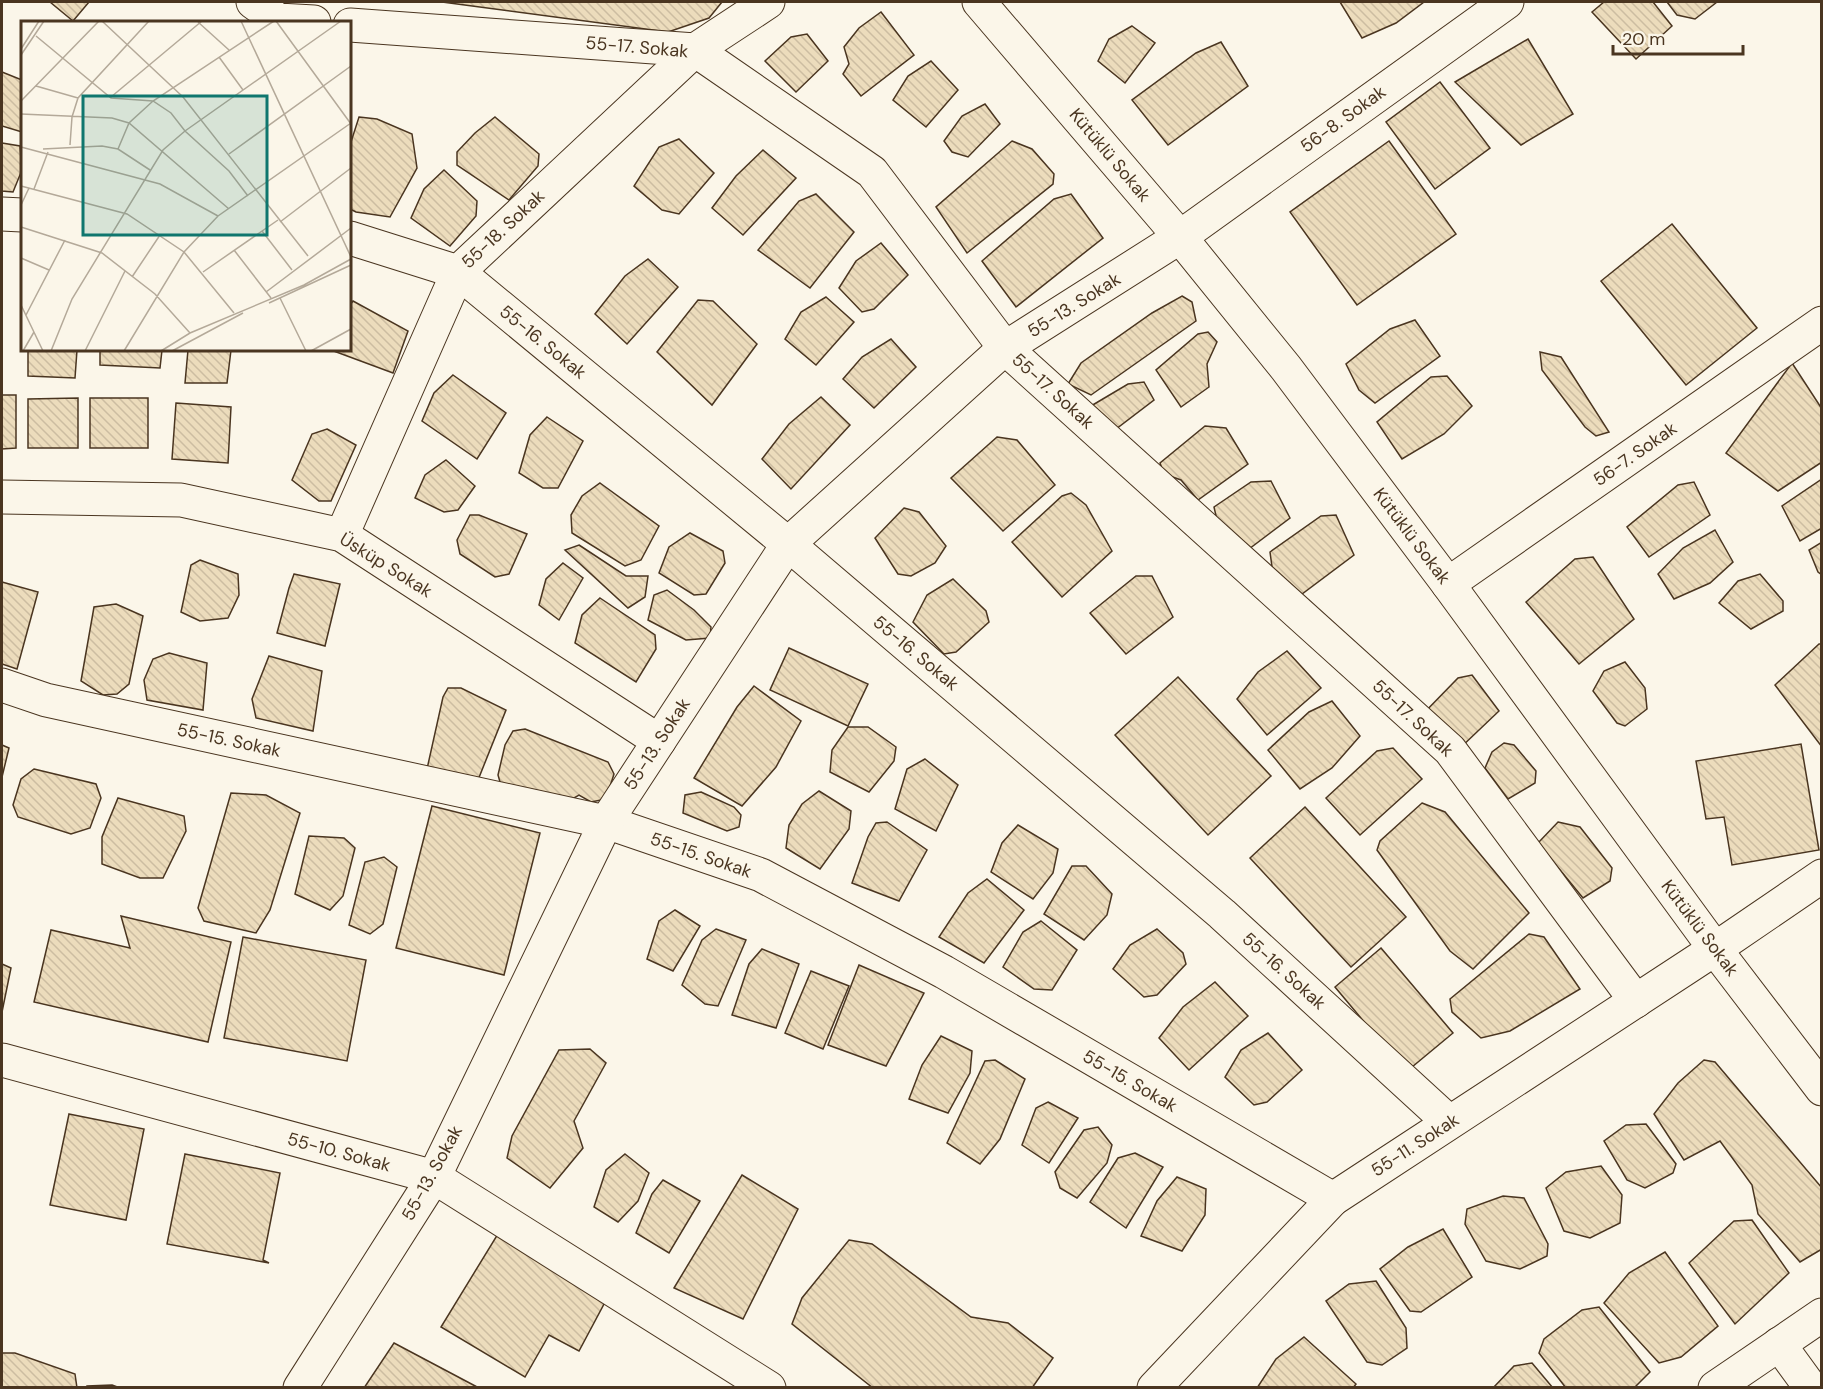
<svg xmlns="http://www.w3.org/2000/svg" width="1823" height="1389" viewBox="0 0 1823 1389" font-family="'DM Sans',sans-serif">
	<defs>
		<pattern id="building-back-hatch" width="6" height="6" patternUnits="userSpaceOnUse" patternTransform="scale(1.5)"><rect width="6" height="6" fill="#ecdcbc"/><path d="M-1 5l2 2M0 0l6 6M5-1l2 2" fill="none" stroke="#ccbda1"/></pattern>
	</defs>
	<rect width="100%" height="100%" fill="#fbf6e9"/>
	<!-- building -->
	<g fill="url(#building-back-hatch)" stroke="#4a3520" stroke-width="1.5">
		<path d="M 50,2 L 89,2 L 73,21 Z"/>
		<path d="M 442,2 L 722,2 L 709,18 L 668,32 Z"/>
		<path d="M 1340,2 L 1424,2 L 1396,23 L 1362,38 Z"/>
		<path d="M 1604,2 L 1653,2 L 1672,26 L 1636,59 L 1592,12 Z"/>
		<path d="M 1667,2 L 1717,2 L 1695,19 L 1677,15 Z"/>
		<path d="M 881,12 L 914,55 L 861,96 L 843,74 L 849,64 L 844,47 L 859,28 Z"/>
		<path d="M 1132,26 L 1155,43 L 1125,83 L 1098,61 L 1109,39 Z"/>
		<path d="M 807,34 L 828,61 L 796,92 L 765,61 L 791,37 Z"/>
		<path d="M 1528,39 L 1573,114 L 1521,145 L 1455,82 Z"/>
		<path d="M 1221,42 L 1248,86 L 1168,145 L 1132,100 L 1196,53 Z"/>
		<path d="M 931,61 L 958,90 L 926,127 L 893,100 L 908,76 Z"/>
		<path d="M 2,72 L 22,80 L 22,132 L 2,126 Z"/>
		<path d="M 1440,82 L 1490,148 L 1435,189 L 1386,122 Z"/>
		<path d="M 985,104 L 1000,124 L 968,157 L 952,152 L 944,141 L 962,116 Z"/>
		<path d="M 359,117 L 377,119 L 412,134 L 417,168 L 390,217 L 356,212 L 350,209 L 350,145 Z"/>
		<path d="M 495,117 L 539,154 L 538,166 L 509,200 L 457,165 L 457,152 L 475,133 Z"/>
		<path d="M 679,139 L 714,173 L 679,214 L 662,210 L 634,186 L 659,147 Z"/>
		<path d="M 1012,141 L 1032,149 L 1054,174 L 1053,184 L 967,253 L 936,207 Z"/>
		<path d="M 1389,141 L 1456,234 L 1357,305 L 1290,212 Z"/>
		<path d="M 2,143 L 20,146 L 22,170 L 13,192 L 2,191 Z"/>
		<path d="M 763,150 L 796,178 L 743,235 L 712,208 L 736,176 Z"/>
		<path d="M 444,170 L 477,201 L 476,216 L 450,246 L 411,218 L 424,189 Z"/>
		<path d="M 816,194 L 854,232 L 810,288 L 758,250 L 799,201 Z"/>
		<path d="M 1071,194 L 1103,238 L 1016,307 L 982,261 L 1054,199 Z"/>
		<path d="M 1672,224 L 1757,328 L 1686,385 L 1601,281 Z"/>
		<path d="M 881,243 L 908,275 L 874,309 L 862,312 L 839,288 L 856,261 Z"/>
		<path d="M 648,259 L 678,287 L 627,344 L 595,314 L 625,276 Z"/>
		<path d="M 1182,296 L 1192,302 L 1196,321 L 1091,395 L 1068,384 L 1081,363 L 1152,313 Z"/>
		<path d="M 826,297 L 854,322 L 816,365 L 785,339 L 801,312 Z"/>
		<path d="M 698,300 L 713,301 L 757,344 L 712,405 L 657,352 Z"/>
		<path d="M 353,301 L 408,331 L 393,373 L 331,350 L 350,350 L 350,305 Z"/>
		<path d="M 1415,320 L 1440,356 L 1375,403 L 1359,390 L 1346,364 L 1390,329 Z"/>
		<path d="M 1208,332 L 1217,342 L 1207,364 L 1209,387 L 1181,407 L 1156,370 L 1198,334 Z"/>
		<path d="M 891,339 L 916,367 L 874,408 L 843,379 L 862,357 Z"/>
		<path d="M 28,350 L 77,350 L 75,378 L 28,376 Z"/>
		<path d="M 100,350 L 162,350 L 160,368 L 100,365 Z"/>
		<path d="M 188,350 L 231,350 L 227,383 L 185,383 Z"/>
		<path d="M 1540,352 L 1561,357 L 1609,432 L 1596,436 L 1585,427 L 1542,370 Z"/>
		<path d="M 1792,363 L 1822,409 L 1822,462 L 1778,491 L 1726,453 Z"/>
		<path d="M 453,375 L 506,413 L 477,459 L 422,421 L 434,393 Z"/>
		<path d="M 1447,376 L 1472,406 L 1444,434 L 1402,459 L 1377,422 L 1431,377 Z"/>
		<path d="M 1144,382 L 1154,400 L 1116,429 L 1091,406 L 1128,384 Z"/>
		<path d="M 2,395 L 16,395 L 16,448 L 2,449 Z"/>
		<path d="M 821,397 L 850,425 L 791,489 L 762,459 L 789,424 Z"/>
		<path d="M 78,398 L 78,448 L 28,448 L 28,399 Z"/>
		<rect x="90" y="398" width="58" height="50"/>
		<path d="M 176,403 L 231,407 L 228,463 L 172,459 Z"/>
		<path d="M 547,417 L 583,441 L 558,488 L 543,488 L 519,473 L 530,435 Z"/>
		<path d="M 1205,426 L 1226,428 L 1248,464 L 1198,500 L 1181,480 L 1164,474 L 1160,463 Z"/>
		<path d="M 327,429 L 356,445 L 331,501 L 319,501 L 292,480 L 312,434 Z"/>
		<path d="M 997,437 L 1017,440 L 1055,485 L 1003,531 L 951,478 Z"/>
		<path d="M 446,460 L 475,486 L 458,510 L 444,512 L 415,498 L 425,475 Z"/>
		<path d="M 1822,479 L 1822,528 L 1800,541 L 1782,506 Z"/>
		<path d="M 1271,481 L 1290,518 L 1241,555 L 1219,529 L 1214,507 L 1251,482 Z"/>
		<path d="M 1694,482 L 1710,515 L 1649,557 L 1627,527 L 1678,485 Z"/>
		<path d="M 600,483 L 659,526 L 641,560 L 625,566 L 572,533 L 571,515 L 582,496 Z"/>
		<path d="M 1071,493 L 1086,505 L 1112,551 L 1062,597 L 1012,542 L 1062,496 Z"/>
		<path d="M 904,508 L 919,512 L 946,546 L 935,563 L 911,576 L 898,574 L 875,538 Z"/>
		<path d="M 470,515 L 479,515 L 527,534 L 509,574 L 495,577 L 460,554 L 457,540 Z"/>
		<path d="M 1336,515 L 1354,555 L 1302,594 L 1290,595 L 1273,574 L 1270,552 L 1321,516 Z"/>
		<path d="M 1715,530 L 1733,562 L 1710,583 L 1674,599 L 1658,574 L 1683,548 Z"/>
		<path d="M 690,533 L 723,551 L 725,563 L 706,594 L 694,595 L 659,573 L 669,547 Z"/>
		<path d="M 1822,542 L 1822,575 L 1818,572 L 1809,550 Z"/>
		<path d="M 579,545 L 626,576 L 648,576 L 645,597 L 628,608 L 565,550 Z"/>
		<path d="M 1593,557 L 1634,619 L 1579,664 L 1526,602 L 1575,559 Z"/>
		<path d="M 200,560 L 238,574 L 239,595 L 228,618 L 200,621 L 181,612 L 191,565 Z"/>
		<path d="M 563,563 L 583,578 L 559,620 L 539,605 L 546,579 Z"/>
		<path d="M 294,574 L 340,584 L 325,646 L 277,633 L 289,588 Z"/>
		<path d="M 1760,574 L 1783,601 L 1783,611 L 1751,629 L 1719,603 L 1738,581 Z"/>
		<path d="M 1136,576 L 1152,576 L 1173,617 L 1126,654 L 1090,613 Z"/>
		<path d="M 953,579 L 986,611 L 989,622 L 956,652 L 944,654 L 913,622 L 927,595 Z"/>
		<path d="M 2,582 L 38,592 L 17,669 L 2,664 Z"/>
		<path d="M 667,590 L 694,610 L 711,627 L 710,638 L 686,640 L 648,620 L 654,595 Z"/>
		<path d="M 600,598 L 655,635 L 656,649 L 636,682 L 575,643 L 582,615 Z"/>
		<path d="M 116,604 L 143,616 L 129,684 L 117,694 L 103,695 L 81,681 L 94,607 Z"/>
		<path d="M 1819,644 L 1822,644 L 1822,747 L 1775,685 Z"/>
		<path d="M 789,648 L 868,684 L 848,726 L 770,690 Z"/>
		<path d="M 1287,651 L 1321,688 L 1267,735 L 1237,699 L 1258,672 Z"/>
		<path d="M 169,653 L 207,663 L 203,710 L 147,700 L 144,680 L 153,659 Z"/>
		<path d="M 269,656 L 322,671 L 313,731 L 256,718 L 252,699 Z"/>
		<path d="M 1625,662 L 1645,688 L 1647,709 L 1625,726 L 1617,723 L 1593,691 L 1604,671 Z"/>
		<path d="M 1472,675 L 1499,711 L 1458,750 L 1422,715 L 1458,678 Z"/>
		<path d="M 1178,677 L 1271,776 L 1208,835 L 1115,735 Z"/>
		<path d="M 754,686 L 801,721 L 776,767 L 742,806 L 694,778 L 737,707 Z"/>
		<path d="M 448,688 L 461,688 L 506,710 L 476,785 L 427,769 L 443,697 Z"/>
		<path d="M 1332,701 L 1360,736 L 1332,768 L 1300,789 L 1268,750 L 1309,712 Z"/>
		<path d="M 848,727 L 868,727 L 896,747 L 894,761 L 869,792 L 830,772 L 832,750 Z"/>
		<path d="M 525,729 L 608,762 L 614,774 L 606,799 L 591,802 L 579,795 L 560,806 L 502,789 L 498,775 L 505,745 L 513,731 Z"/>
		<path d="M 1504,743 L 1514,745 L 1536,771 L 1535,783 L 1508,799 L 1485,768 L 1492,752 Z"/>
		<path d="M 1801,744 L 1819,850 L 1732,865 L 1724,817 L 1706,819 L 1696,761 Z"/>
		<path d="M 2,745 L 9,748 L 2,777 Z"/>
		<path d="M 1393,748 L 1422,779 L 1360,835 L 1326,798 L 1377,751 Z"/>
		<path d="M 925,759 L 958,785 L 936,831 L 895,809 L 907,769 Z"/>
		<path d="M 34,769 L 96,784 L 101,798 L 90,828 L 71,834 L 18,817 L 13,805 L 21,779 Z"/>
		<path d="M 819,791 L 851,811 L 849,829 L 820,869 L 786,848 L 789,825 L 802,804 Z"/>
		<path d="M 701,792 L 734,807 L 741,815 L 739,827 L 727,831 L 683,813 L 685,795 Z"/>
		<path d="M 231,793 L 266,795 L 300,813 L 270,910 L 256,933 L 204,921 L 198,908 Z"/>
		<path d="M 118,798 L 184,816 L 186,831 L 163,878 L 140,878 L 102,864 L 102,837 Z"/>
		<path d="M 1422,803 L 1445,812 L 1529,913 L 1473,969 L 1450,951 L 1377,850 L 1380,841 Z"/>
		<path d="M 432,806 L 540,833 L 504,975 L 396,948 Z"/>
		<path d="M 1305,807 L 1406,917 L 1351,967 L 1250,858 Z"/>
		<path d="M 887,822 L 927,850 L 899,901 L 852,883 L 868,837 L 876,823 Z"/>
		<path d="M 1558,822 L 1580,827 L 1612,868 L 1610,881 L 1583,898 L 1538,843 Z"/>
		<path d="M 1018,825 L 1058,849 L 1053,873 L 1033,899 L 991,872 L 1002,843 Z"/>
		<path d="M 309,836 L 344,838 L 355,848 L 343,896 L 330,910 L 295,894 Z"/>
		<path d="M 384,857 L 397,867 L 383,924 L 370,934 L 349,925 L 365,862 Z"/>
		<path d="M 1072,866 L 1086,866 L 1112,894 L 1107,915 L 1084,940 L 1044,914 Z"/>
		<path d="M 987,879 L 1024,910 L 984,963 L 939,937 L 968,893 Z"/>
		<path d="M 675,910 L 700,926 L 673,971 L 647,959 L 659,921 Z"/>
		<path d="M 121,916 L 231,942 L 208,1042 L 34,1002 L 51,930 L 130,948 Z"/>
		<path d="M 1041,921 L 1077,950 L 1052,990 L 1034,989 L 1003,967 L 1023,932 Z"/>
		<path d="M 716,929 L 746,940 L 718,1006 L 705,1004 L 682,985 L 702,940 Z"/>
		<path d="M 1157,929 L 1183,953 L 1186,964 L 1157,995 L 1144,997 L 1113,969 L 1130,945 Z"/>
		<path d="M 1529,934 L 1544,937 L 1580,989 L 1510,1031 L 1481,1038 L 1452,1012 L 1450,999 Z"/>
		<path d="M 243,937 L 366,960 L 347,1061 L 224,1038 Z"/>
		<path d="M 1381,948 L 1453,1033 L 1406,1072 L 1335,987 Z"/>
		<path d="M 762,949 L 799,964 L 776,1028 L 732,1015 L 749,964 Z"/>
		<path d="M 2,964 L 11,968 L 2,1012 Z"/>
		<path d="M 859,965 L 924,993 L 886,1066 L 828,1045 Z"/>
		<path d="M 811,971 L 849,986 L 823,1049 L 785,1033 Z"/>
		<path d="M 1215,982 L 1248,1016 L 1189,1070 L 1159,1038 L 1183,1007 Z"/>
		<path d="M 1268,1033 L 1302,1070 L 1267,1102 L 1254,1105 L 1225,1077 L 1241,1050 Z"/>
		<path d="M 941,1036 L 972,1051 L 970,1073 L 948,1113 L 909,1099 L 922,1065 Z"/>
		<path d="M 590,1049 L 606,1063 L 574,1121 L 583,1148 L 550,1188 L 507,1158 L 512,1136 L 559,1050 Z"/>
		<path d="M 995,1060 L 1025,1079 L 1000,1139 L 980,1164 L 947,1143 L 985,1061 Z"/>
		<path d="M 1704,1060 L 1715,1062 L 1822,1188 L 1822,1249 L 1800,1262 L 1758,1214 L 1752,1185 L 1720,1141 L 1684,1160 L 1654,1114 L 1678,1083 Z"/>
		<path d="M 1048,1102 L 1078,1118 L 1049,1163 L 1022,1145 L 1036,1108 Z"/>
		<path d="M 69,1114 L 144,1129 L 126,1220 L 50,1205 Z"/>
		<path d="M 1646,1124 L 1676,1164 L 1673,1173 L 1645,1188 L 1627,1180 L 1604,1141 L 1626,1125 Z"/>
		<path d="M 1098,1127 L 1112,1145 L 1107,1163 L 1077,1198 L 1060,1188 L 1055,1172 L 1084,1130 Z"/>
		<path d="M 1135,1153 L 1163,1167 L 1126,1228 L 1090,1202 L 1118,1158 Z"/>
		<path d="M 185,1154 L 280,1173 L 263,1260 L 269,1263 L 167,1244 Z"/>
		<path d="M 625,1154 L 649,1173 L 638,1201 L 618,1222 L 594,1207 L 606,1170 Z"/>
		<path d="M 1601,1166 L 1622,1195 L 1620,1223 L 1590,1238 L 1564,1231 L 1546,1188 L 1566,1172 Z"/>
		<path d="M 742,1175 L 798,1209 L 743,1319 L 674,1288 Z"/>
		<path d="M 1177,1177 L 1206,1189 L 1205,1215 L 1182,1251 L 1141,1236 L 1157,1201 Z"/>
		<path d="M 663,1180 L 700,1201 L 669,1253 L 636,1233 L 652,1194 Z"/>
		<path d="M 1503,1196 L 1524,1198 L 1548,1244 L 1547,1256 L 1520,1269 L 1486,1261 L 1465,1224 L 1467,1209 Z"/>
		<path d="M 1752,1220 L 1789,1273 L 1735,1324 L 1689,1263 L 1734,1221 Z"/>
		<path d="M 504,1224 L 612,1289 L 579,1351 L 549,1335 L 525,1377 L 441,1327 Z"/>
		<path d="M 1443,1229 L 1472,1277 L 1421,1312 L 1410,1311 L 1380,1269 L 1408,1247 Z"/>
		<path d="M 849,1240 L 872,1244 L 971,1317 L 1008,1323 L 1053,1358 L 1032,1388 L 873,1388 L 792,1324 L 802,1298 Z"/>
		<path d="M 1665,1252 L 1718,1326 L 1681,1357 L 1659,1363 L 1604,1303 L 1629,1273 Z"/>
		<path d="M 1376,1281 L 1406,1328 L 1407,1348 L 1382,1365 L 1367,1362 L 1326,1301 L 1349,1284 Z"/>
		<path d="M 1599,1307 L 1650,1372 L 1634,1388 L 1566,1388 L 1539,1353 L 1544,1339 L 1582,1310 Z"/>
		<path d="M 1304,1337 L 1356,1384 L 1353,1388 L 1257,1388 L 1276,1359 Z"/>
		<path d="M 394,1343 L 479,1388 L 364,1388 Z"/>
		<path d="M 2,1353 L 15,1353 L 75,1374 L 77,1388 L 2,1388 Z"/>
		<path d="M 1532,1363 L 1553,1388 L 1493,1388 L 1514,1366 Z"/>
		<path d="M 112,1385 L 120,1388 L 87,1388 L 87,1386 Z"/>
	</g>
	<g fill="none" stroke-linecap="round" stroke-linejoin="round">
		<defs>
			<g id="minor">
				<path d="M 253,2 L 278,20 L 314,22"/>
				<path d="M 979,2 L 1180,237 L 1286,368 L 1448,584 L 1715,949 L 1822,1089"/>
				<path d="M 350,25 L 695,50 L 872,172 L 1005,348 L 1450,750 L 1636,1001"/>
				<path d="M 2,214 L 22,215"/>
				<path d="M 350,238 L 458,272 L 788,544 L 1222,914 L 1449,1122"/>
				<path d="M 2,497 L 181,500 L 342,535 L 659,741"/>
				<path d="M 342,535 L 458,272 L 695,50 L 768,2"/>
				<path d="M 1448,584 L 1822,323"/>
				<path d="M 2,685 L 46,700 L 606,822 L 761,875 L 944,972 L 1333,1199"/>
				<path d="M 2,1060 L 434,1177 L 769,1388"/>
				<path d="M 1779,1344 L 1811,1388"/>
				<path d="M 300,1388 L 434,1177 L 606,822 L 788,544 L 1005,348 L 1180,237 L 1507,2"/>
				<path d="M 1154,1388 L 1333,1199 L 1715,949 L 1822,876"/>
				<path d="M 1715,1388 L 1822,1315"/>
			</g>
		</defs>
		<!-- minor casing -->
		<use href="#minor" stroke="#4a3520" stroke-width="35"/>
		<!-- minor -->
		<use href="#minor" stroke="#fbf6e9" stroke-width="33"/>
	</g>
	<g text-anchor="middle" stroke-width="4.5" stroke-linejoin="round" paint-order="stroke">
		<!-- street labels -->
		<g font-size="18" fill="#4a3520" stroke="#fbf6e9">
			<text transform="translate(637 47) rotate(5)" y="6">55-17. Sokak</text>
			<text transform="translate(1343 119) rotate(-36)" y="6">56-8. Sokak</text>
			<text transform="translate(1110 155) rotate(50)" y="6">Kütüklü Sokak</text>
			<text transform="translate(503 229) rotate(-43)" y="6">55-18. Sokak</text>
			<text transform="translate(1074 305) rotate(-32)" y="6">55-13. Sokak</text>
			<text transform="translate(543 342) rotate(39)" y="6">55-16. Sokak</text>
			<text transform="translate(1053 391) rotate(42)" y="6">55-17. Sokak</text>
			<text transform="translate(1635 454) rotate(-35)" y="6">56-7. Sokak</text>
			<text transform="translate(1412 536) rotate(53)" y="6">Kütüklü Sokak</text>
			<text transform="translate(386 565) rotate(32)" y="6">Üsküp Sokak</text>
			<text transform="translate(916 653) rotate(40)" y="6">55-16. Sokak</text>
			<text transform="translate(1413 718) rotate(43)" y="6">55-17. Sokak</text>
			<text transform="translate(229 740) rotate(12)" y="6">55-15. Sokak</text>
			<text transform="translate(657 744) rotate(-57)" y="6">55-13. Sokak</text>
			<text transform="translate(701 855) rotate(19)" y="6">55-15. Sokak</text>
			<text transform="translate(1700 928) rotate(53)" y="6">Kütüklü Sokak</text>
			<text transform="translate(1284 971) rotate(42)" y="6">55-16. Sokak</text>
			<text transform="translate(1130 1081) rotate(30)" y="6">55-15. Sokak</text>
			<text transform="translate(1415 1145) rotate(-33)" y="6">55-11. Sokak</text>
			<text transform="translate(339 1152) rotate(15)" y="6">55-10. Sokak</text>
			<text transform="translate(432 1173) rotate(-61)" y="6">55-13. Sokak</text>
		</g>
	</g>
	<!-- overview -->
	<g transform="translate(21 21)">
		<rect width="330" height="330" fill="#fbf6e9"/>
		<path fill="none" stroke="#b4a999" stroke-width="1.5" d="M 81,0 L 162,76 L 287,235M 220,0 L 330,236M 255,0 L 330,103M 177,1 L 208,29M 15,15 L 90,77 L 132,80 L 150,92 L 164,110 L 208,150 L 227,175M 0,28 L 18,0M 0,34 L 23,0M 198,36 L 222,69M 15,65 L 57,77M 90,76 L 181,0M 0,80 L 78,0M 0,93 L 91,97 L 108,102 L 208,188M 49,124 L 51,96 L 57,77 L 128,0M 0,126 L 139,163 L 197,195M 22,128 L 81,125 L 97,128 L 129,149M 97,128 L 108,102 L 132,80 L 253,0M 208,133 L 330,45M 0,165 L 106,193 L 163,231 L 213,292M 13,168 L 27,131M 0,184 L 8,167M 259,201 L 330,147M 0,206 L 81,232 L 134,273 L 169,312M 241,210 L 271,249M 213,229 L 250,277M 0,237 L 28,249M 182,251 L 257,199M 111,256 L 139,214M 245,271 L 330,207M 259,277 L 285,330M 248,282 L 330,244M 0,284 L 22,330M 5,294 L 44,219M 2,330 L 13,311M 30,330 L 51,278 L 142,129 L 164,110 L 320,0M 64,330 L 104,250M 103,330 L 163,231 L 197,195 L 330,102M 140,330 L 169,312 L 283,264 L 330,238M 151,330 L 222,292M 290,330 L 330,308"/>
		<path fill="#0f766e" fill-opacity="0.15" stroke="#0f766e" stroke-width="3" d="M 62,75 L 246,75 L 246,214 L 62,214 Z"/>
		<rect width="330" height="330" fill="none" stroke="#4a3520" stroke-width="3"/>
	</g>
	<!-- border -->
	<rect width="1823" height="1389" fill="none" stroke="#4a3520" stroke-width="6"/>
	<!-- scale -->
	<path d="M1613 45v9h130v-9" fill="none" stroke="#4a3520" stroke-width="3"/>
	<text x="1622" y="45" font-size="18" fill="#4a3520" stroke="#fbf6e9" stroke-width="4.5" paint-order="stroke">20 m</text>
</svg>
